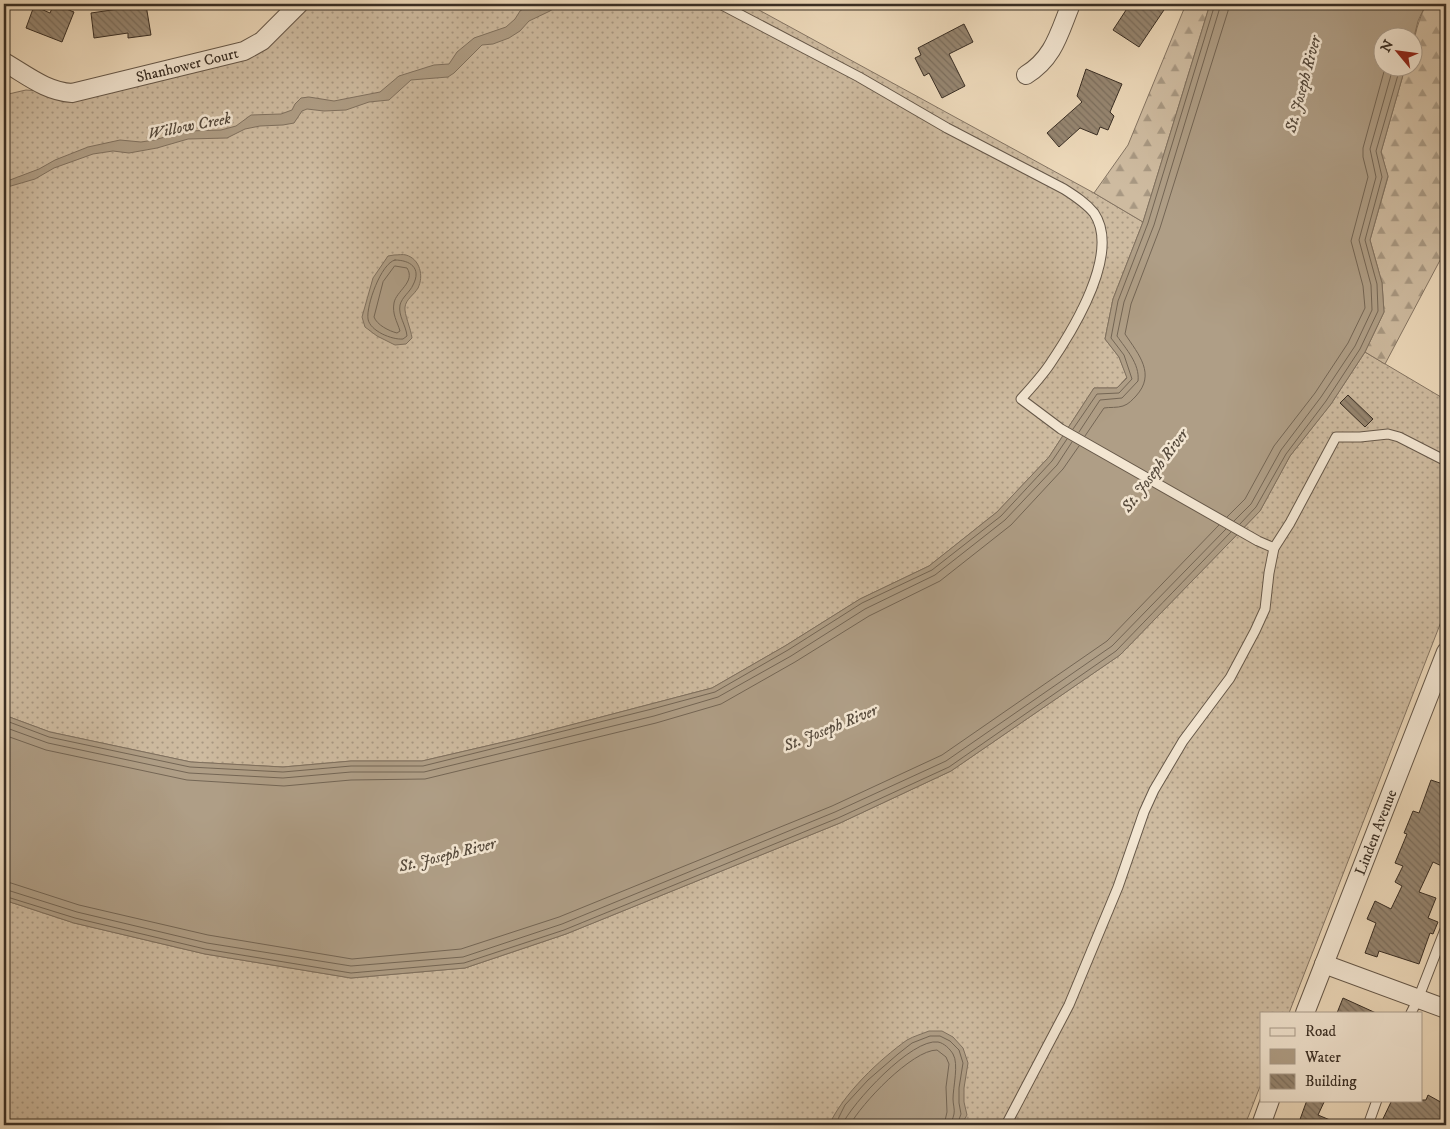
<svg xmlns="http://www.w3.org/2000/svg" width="1450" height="1129" viewBox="0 0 1450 1129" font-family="'IM FELL DW Pica',serif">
	<defs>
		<pattern id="grass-dots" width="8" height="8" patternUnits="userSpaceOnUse" patternTransform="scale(1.25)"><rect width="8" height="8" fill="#cebba0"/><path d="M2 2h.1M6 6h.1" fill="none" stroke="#a89882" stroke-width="1.8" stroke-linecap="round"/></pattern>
		<pattern id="forest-firs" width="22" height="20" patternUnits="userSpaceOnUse" patternTransform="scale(1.25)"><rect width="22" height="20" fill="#cebba0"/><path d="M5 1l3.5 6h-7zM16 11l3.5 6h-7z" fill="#a89882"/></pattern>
		<pattern id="building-back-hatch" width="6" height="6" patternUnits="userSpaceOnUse" patternTransform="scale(1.25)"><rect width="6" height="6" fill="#968671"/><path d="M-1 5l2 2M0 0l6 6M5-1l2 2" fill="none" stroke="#7b6e5d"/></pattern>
	</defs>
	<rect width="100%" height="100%" fill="#ecd8b9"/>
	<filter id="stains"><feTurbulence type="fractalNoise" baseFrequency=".004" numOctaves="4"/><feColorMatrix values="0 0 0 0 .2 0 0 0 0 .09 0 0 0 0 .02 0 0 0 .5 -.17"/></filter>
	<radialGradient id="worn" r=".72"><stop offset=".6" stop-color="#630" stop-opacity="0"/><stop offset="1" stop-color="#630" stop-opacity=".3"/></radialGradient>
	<!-- grass -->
	<g fill="url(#grass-dots)" stroke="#847462">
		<path d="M 299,4 L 748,4 L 1094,193 L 1143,222 L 1113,299 L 1105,339 L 1119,357 L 1127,377 L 1117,388 L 1094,388 L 1049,457 L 997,512 L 929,566 L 860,599 L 785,646 L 712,688 L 521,738 L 422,761 L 351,761 L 283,767 L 191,762 L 50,732 L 4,715 L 4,95 L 26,90 L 72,93 L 234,55 Z"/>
		<path d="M 1365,352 L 1446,400 L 1446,609 L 1289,1013 L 1261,1013 L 1261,1084 L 1245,1125 L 4,1125 L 4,900 L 74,923 L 205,954 L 351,978 L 465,968 L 566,934 L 840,823 L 951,771 L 1120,655 L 1260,511 L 1290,456 L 1331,404 Z"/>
	</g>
	<!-- forest -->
	<g fill="url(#forest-firs)" stroke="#847462">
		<path d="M 1186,4 L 1210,4 L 1143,222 L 1094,193 L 1128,145 Z"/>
		<path d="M 1426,4 L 1446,4 L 1446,249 L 1385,364 L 1365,352 L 1384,312 L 1382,283 L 1370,240 L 1388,177 L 1381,152 L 1405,68 L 1412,68 C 1413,40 1415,29 1426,4 Z"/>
	</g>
	<!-- water -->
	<g fill="#af9e86" stroke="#80715f">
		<path d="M 551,4 L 560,4 L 550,11 L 529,21 L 520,31 L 509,38 L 493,44 L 482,45 L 454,73 L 448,77 L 411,80 L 389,100 L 369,102 L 346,110 L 324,111 L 307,109 L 302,111 L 294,123 L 283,125 L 260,126 L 245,129 L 227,138 L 188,139 L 157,148 L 129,153 L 113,151 L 93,154 L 54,168 L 35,179 L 4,188 L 4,181 L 10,180 L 39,169 L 55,160 L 88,147 L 120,140 L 141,142 L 154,140 L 187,131 L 221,130 L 236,126 L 251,115 L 281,114 L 292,110 L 295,104 L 301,98 L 309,97 L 334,101 L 380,92 L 399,76 L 434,65 L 449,64 L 457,52 L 474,38 L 506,27 L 515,19 L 520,11 L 529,5 L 540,10 Z"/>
		<path d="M 1210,4 L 1426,4 L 1418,21 L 1413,41 L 1412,38 L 1382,38 L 1382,68 L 1405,68 L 1381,152 L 1388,176 L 1370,240 L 1382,283 L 1384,312 L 1365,352 L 1331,404 L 1290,456 L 1260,511 L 1120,655 L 951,771 L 840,823 L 566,934 L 465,968 L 351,978 L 205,954 L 74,923 L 4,900 L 4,715 L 50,732 L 191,762 L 283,767 L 351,761 L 422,761 L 521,738 L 712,688 L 785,646 L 860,599 L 929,566 L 997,512 L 1049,457 L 1094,388 L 1117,388 L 1127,378 L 1119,357 L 1105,339 L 1113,299 L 1143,222 Z"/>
		<path d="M 394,255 C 398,255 403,254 406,255 C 420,259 424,276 418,288 C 414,295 406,299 405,307 C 404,314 411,329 412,338 L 406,344 L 395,345 L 377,336 L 365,327 L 362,317 L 373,278 L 388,256 Z"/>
		<path d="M 929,1031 L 942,1031 L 953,1037 L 963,1048 L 968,1063 L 964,1088 L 964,1102 L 967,1115 L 961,1125 L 829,1125 C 844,1093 879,1060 907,1040 C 914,1036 922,1034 929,1031 Z"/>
	</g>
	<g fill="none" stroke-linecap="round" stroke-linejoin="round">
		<!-- shore -->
		<g stroke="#746655" stroke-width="1">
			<path d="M 395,260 C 410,260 422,268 413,285 C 410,292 402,297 400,305 C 398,316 406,325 407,336 L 403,339 C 392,340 370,331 368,319 C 366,306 381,263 395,260 Z"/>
			<path d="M 395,266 L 407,268 C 416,282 396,291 394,303 C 392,314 397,321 400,331 L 397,333 C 389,331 377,325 374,317 L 383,282 Z"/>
			<path d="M 1073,429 L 1097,394 L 1119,393 L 1132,379 L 1124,355 L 1111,338 L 1118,301 L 1148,223 L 1215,4"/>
			<path d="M 1079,432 L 1100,400 L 1122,398 L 1138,381 C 1140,364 1126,349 1117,336 L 1124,302 L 1154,225 L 1221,4"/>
			<path d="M 1085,436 L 1104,408 C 1110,407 1117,408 1123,406 C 1129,404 1132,400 1136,396 C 1156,374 1139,355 1125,334 L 1131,304 L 1160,228 L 1228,11 L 1229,4"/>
			<path d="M 1227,517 L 1245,499 L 1274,446 L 1315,393 L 1348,343 L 1365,308 L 1363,286 L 1351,241 L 1368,177 L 1363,157 L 1363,148 L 1385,68"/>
			<path d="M 1234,521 L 1251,504 L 1281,450 L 1321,397 L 1355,346 L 1372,310 L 1371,285 L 1359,240 L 1376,177 L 1370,149 L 1393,68"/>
			<path d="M 1240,524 L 1256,507 L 1286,454 L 1326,401 L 1360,349 L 1378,311 L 1377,284 L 1365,240 L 1382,177 L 1376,151 L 1400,68"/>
			<path d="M 4,720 L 49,737 L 190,767 L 283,772 L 351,766 L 423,766 L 652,709 L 715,692 L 788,650 L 862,603 L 932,570 L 1001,516 L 1052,461 L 1067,439"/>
			<path d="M 4,727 L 48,743 L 189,773 L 283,778 L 351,772 L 424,772 L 654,716 L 718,697 L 791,656 L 865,609 L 935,575 L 1005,520 L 1057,465 L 1072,442"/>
			<path d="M 4,735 L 46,750 L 187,780 L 284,786 L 351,780 L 425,779 L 656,723 L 721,704 L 795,662 L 869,616 L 940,581 L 1011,525 L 1063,469 L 1079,446"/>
			<path d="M 4,882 L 11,883 L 79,905 L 208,935 L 352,959 L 461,949 L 559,917 L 832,806 L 942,755 L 1107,641 L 1219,525"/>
			<path d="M 4,889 L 77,912 L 207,943 L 351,966 L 463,957 L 562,924 L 835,812 L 946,761 L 1112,646 L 1226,529"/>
			<path d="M 4,896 L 75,918 L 205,949 L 351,973 L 464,963 L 564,930 L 838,818 L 949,767 L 1116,651 L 1231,532"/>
			<path d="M 835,1125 L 845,1105 L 868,1080 L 898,1054 L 912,1043 L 930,1036 L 940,1036 L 950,1041 L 959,1050 L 963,1063 L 959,1088 L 959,1103 L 961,1114 L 957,1125"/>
			<path d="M 842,1125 C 852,1103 912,1038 938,1042 C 944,1043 950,1049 953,1054 C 959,1064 953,1087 953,1099 C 953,1104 955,1110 954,1114 C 953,1119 951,1121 951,1125"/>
			<path d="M 850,1125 C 861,1104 912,1050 937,1050 L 946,1057 L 949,1064 L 946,1087 L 947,1112 L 944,1125"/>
		</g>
	</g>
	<!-- building -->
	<g fill="url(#building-back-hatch)" stroke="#392e24">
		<path d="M 54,4 L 74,12 L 62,42 L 26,28 L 34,6 L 50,13 Z"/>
		<path d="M 1130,4 L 1168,4 L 1139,47 L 1113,30 Z"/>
		<path d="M 146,5 L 151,35 L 128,38 L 128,33 L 94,38 L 91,13 Z"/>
		<path d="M 964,24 L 973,42 L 949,54 L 965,86 L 942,98 L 929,73 L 924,76 L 915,58 L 921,55 L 918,48 Z"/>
		<path d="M 1086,69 L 1122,84 L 1110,112 L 1114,116 L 1108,130 L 1100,127 L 1097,135 L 1080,128 L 1059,147 L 1047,133 L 1082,102 L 1077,96 Z"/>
		<path d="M 1348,395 L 1373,419 L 1365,427 L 1340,403 Z"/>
		<path d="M 1431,780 L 1446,785 L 1446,868 L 1433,862 L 1419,892 L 1436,898 L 1428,918 L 1438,922 L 1433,934 L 1430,933 L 1419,964 L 1379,951 L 1377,957 L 1365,953 L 1376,923 L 1367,919 L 1375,901 L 1391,909 L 1402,886 L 1395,882 L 1403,866 L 1395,863 L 1407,834 L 1404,833 L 1413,811 L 1419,813 Z"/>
		<path d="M 1343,998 L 1376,1013 L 1337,1013 Z"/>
		<path d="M 1428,1095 L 1446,1105 L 1446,1121 L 1444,1125 L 1380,1125 L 1392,1100 L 1426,1100 Z"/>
		<path d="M 1307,1100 L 1325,1100 L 1318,1115 L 1342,1125 L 1298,1125 Z"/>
	</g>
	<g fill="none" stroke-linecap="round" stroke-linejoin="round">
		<defs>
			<g id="service">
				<path d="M 720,4 L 859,77 L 947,128 L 1064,189 C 1075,196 1086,203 1094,213 C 1121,253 1073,330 1050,364 C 1042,376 1031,388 1021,399 L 1061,429 L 1258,541 L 1274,548"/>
				<path d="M 1411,1013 L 1418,999 L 1446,927"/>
				<path d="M 1006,1125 L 1069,1005 L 1118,887 L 1144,812 L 1154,790 L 1183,741 L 1230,678 L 1255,631 L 1265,609 L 1269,573 L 1274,548 L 1290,523 L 1336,437 L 1360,437 L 1388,434 L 1399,437 L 1446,461"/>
				<path d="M 1368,1125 L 1377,1100"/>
			</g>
			<g id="minor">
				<path id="s1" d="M 4,62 C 27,75 45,91 72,93 L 244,51 L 262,41 L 299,4"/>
				<path d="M 1026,75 C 1054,58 1059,33 1071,4"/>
				<path d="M 1324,964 L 1446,1009"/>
				<path id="s2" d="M 1305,1013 L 1446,652"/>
				<path d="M 1261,1125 L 1270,1100"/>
			</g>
		</defs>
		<!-- service casing -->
		<use href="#service" stroke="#665849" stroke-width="11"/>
		<!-- minor casing -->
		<use href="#minor" stroke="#665849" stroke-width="20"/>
		<!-- service -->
		<use href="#service" stroke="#f3e6d2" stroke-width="9"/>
		<!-- minor -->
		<use href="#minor" stroke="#f3e6d2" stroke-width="18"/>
	</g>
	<g text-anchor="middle" stroke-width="5" stroke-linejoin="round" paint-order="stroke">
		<!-- street labels -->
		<g font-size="15" fill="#392e24" stroke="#f3e6d2">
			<text dy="5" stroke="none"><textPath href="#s1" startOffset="194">Shanhower Court</textPath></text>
			<text dy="5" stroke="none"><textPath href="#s2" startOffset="194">Linden Avenue</textPath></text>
		</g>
		<!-- water labels -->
		<g font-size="16" font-style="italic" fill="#564a3c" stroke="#f3e6d2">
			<text transform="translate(1302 84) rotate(-75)" y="6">St. Joseph River</text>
			<text transform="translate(189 125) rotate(-11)" y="6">Willow Creek</text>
			<text transform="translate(1154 470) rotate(-53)" y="6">St. Joseph River</text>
			<text transform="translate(830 727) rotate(-22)" y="6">St. Joseph River</text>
			<text transform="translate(447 854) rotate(-14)" y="6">St. Joseph River</text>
		</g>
	</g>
	<!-- margin -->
	<rect width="1450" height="1129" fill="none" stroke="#ecd8b9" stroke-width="20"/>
	<rect x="5" y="5" width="1440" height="1119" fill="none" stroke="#392e24" stroke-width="2.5"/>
	<rect x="10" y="10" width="1430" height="1109" fill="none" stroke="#392e24"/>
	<!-- legend -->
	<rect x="1260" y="1012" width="162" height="90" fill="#f3e6d2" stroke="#a99c8c"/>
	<rect x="1270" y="1028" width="25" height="8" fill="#f3e6d2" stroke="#a99c8c"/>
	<text x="1305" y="1036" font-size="15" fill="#392e24">Road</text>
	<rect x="1270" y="1049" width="25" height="15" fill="#af9e86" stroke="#a99c8c"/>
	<text x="1305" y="1062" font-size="15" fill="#392e24">Water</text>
	<rect x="1270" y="1074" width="25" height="15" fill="url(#building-back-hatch)" stroke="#a99c8c"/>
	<text x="1305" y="1086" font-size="15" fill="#392e24">Building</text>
	<!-- north arrow -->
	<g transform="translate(1398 52) rotate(299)"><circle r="24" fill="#f3e6d2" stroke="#a99c8c"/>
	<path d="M0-4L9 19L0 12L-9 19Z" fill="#8f2418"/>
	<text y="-8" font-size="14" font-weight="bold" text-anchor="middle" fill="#392e24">N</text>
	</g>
	<rect width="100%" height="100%" filter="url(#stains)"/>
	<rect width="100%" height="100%" fill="url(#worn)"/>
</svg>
